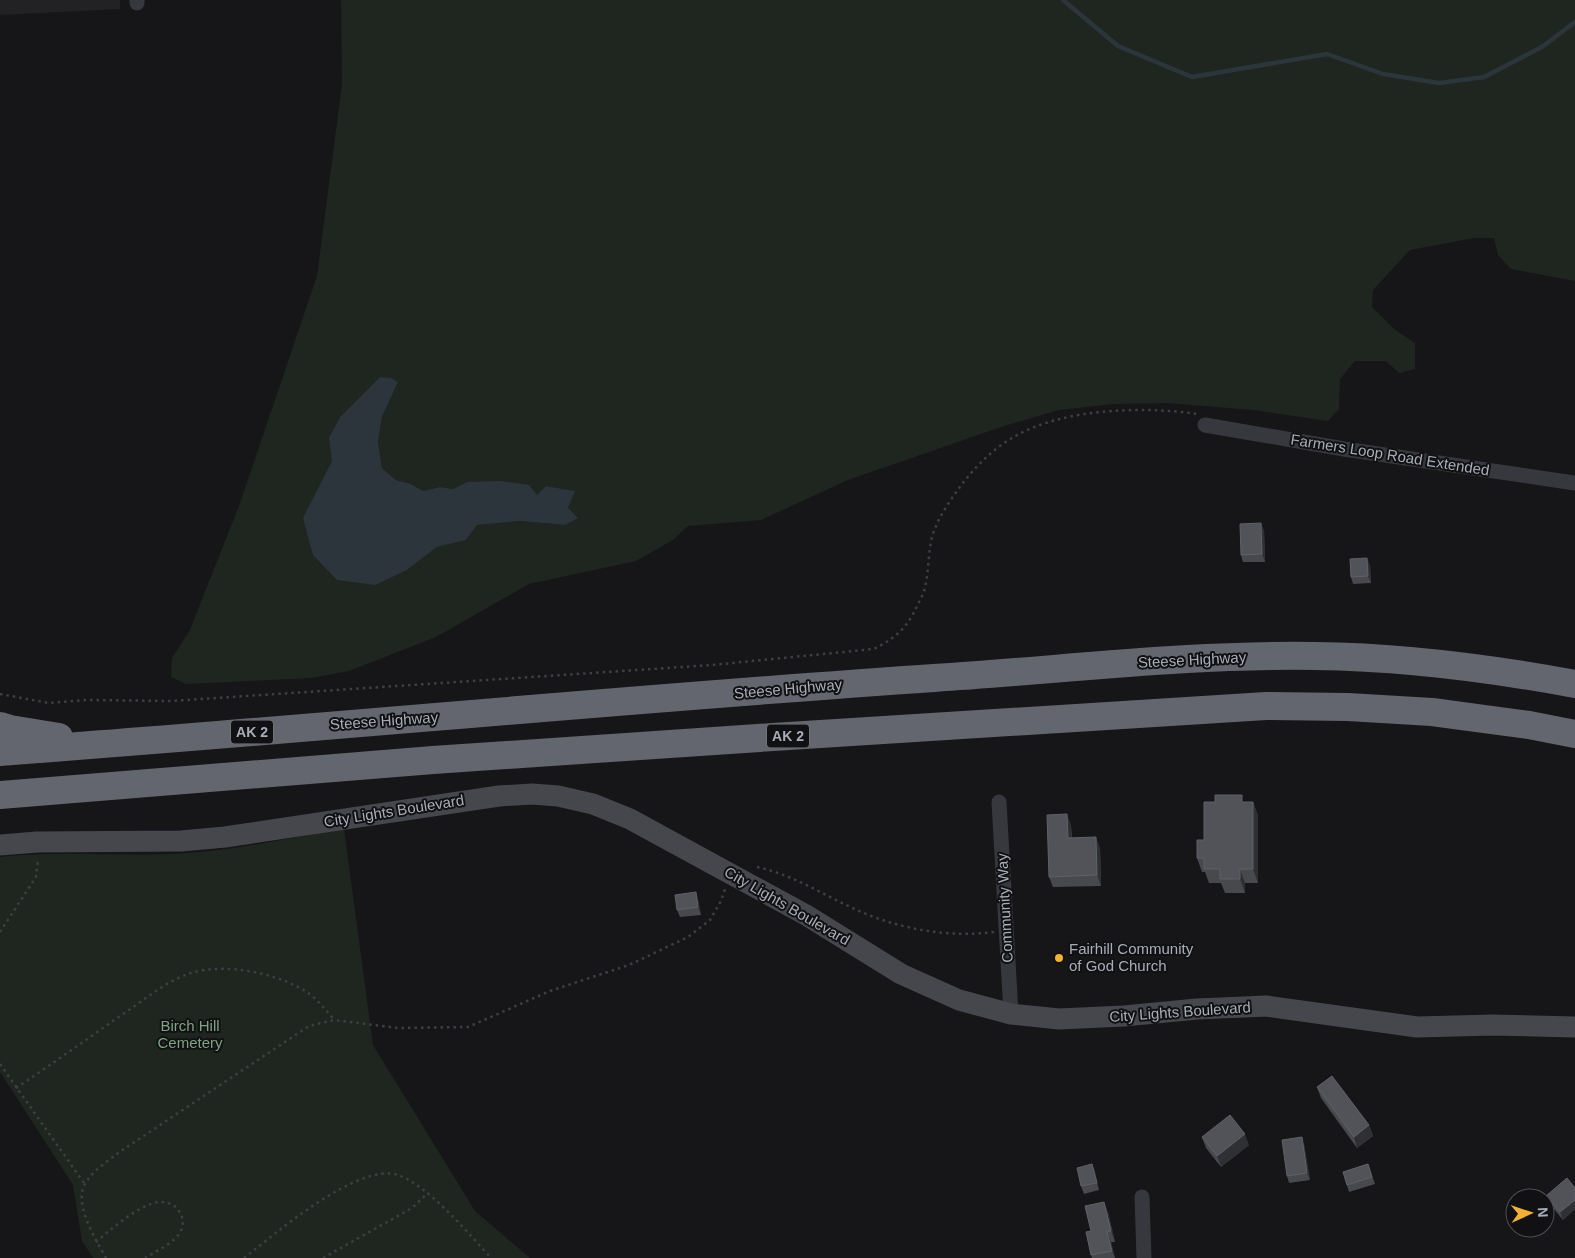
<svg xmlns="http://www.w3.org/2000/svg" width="1575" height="1258" viewBox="0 0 1575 1258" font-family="Helvetica,sans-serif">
	<rect width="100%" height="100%" fill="#161618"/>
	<!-- built -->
	<path fill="#222225" d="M 0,0 L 120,0 L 120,9 L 0,15 Z"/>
	<!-- green -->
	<g fill="#1e261f" fill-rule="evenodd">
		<path d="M 341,0 L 1575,0 L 1575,281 L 1511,269 L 1498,255 L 1494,238 L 1474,238 L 1410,250 L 1373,290 L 1372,307 L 1394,329 L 1415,343 L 1415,369 L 1399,373 L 1386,361 L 1355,361 L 1340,379 L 1339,409 L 1328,421 L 1253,410 L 1167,403 L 1113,404 L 1059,410 L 1004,426 L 848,480 L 761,520 L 688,526 L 673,540 L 636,561 L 529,584 L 436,637 L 349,671 L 311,678 L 186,684 L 171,677 L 172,658 L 189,632 L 239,506 L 317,276 L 342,84 ZM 380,377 L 398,382 L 382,417 L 378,442 L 382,468 L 396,480 L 411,484 L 423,491 L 440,487 L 453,489 L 467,482 L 537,495 L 546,486 L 574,491 L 568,508 L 565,525 L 520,521 L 477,525 L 466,540 L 437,547 L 407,570 L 320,486 L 332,461 L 340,417 Z"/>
		<path d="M 344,829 L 373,1045 L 475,1211 L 530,1258 L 93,1258 L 82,1241 L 73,1185 L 0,1072 L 0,857 C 57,850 114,857 171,854 C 229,852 287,838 344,829 Z"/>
	</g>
	<!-- water -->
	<path fill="#2c353c" d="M 380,377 L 391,378 L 398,382 L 382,417 L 378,442 L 382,468 L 396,480 L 411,484 L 423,491 L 440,487 L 453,489 L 467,482 L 500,481 L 529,485 L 537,495 L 546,486 L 575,491 L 568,508 L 578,518 L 565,525 L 520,521 L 477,525 L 466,540 L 437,547 L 407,570 L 375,585 L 337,580 L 313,555 L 303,518 L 332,461 L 329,438 L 340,417 Z"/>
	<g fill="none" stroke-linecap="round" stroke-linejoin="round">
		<!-- stream -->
		<path stroke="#2c353c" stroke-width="4.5" d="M 1063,0 L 1118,46 L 1192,77 L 1327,54 L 1383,74 L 1439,83 L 1484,77 L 1542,47 L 1575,22"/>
		<!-- path -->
		<g stroke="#3d3f44" stroke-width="2.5" stroke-dasharray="2.5 4" stroke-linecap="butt">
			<path d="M 0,694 L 49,703 L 86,700 L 171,701 L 712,665 L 874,649 C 897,637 907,628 918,604 C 921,598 924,593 925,587 C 929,571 928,553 932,537 C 937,520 947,505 957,491 C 972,470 990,451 1012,438 C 1062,408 1142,406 1198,414"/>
			<path d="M 757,867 C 794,875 825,896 859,911 C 900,929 949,938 994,932"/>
			<path d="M 0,932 L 36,877 L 38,859"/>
			<path d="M 0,1064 L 84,1183"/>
			<path d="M 16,1088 C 52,1064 87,1039 123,1014 C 144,1000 166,981 191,973 C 226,962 283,974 311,995 C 320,1003 327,1011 334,1020"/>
			<path d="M 96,1242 C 111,1229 140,1204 159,1202 C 167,1202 175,1204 179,1211 C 194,1235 161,1248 145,1258"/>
			<path d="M 106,1258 C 96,1240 72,1202 86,1182 C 95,1169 109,1160 121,1151 L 309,1026 L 334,1020 L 398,1028 L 468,1027 L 550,991 L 629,965 L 688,937 L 710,920 L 721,901 L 725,889"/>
			<path d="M 244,1258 C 275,1234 358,1162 398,1175 C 429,1186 469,1234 491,1258"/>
			<path d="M 323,1258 L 412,1208 L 428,1193"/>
		</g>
		<!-- street -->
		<g stroke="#37383d" stroke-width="15">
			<path d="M 137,0 L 137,3"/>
			<path d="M 1205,425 L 1344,449 L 1575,483"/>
			<path d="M 999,802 L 1011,1014"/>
			<path d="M 1142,1197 L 1144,1258"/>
		</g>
		<!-- secondary -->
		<path stroke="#45474d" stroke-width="21" d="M 0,845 L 37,842 L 181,841 L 225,837 L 499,796 L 532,794 L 558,796 L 593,804 L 630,819 L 806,915 L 901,974 L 959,1000 L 1011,1014 L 1059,1019 L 1124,1016 L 1197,1009 L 1266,1006 L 1417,1027 L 1493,1025 L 1575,1027"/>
		<!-- highway -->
		<g stroke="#63666e" stroke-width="28">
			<path d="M 0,726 L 10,729 L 59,737"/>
			<path d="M 0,752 C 312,729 623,699 934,678 C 1061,670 1188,654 1315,656 C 1402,657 1489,668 1575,684"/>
			<path d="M 0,795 L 433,760 L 773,737 L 1266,706 L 1348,707 L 1432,712 L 1529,725 L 1575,734"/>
		</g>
	</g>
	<!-- wall -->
	<g fill="#47494d">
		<path d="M 1264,530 L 1265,562 L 1243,562 L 1241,555 Z"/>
		<path d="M 1370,565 L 1371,583 L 1353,584 L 1351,577 Z"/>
		<path d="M 1244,802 L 1253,802 L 1258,816 L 1258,883 L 1245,883 L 1245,893 L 1225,893 L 1221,883 L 1209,883 L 1205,872 L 1202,872 L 1197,858 L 1204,840 Z"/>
		<path d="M 1071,825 L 1072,838 L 1100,848 L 1101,886 L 1053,887 L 1049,877 Z"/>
		<path d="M 698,900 L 701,915 L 680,917 L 677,910 Z"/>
		<path d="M 1317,1087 L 1369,1125 L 1373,1136 L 1357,1148 L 1321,1098 Z"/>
		<path d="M 1202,1137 L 1249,1145 L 1221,1167 L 1206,1148 Z"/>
		<path d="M 1304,1144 L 1310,1180 L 1289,1183 L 1287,1176 Z"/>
		<path d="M 1092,1164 L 1099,1190 L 1084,1194 L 1081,1186 Z"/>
		<path d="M 1368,1164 L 1375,1184 L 1349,1192 L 1343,1172 Z"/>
		<path d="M 1575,1188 L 1575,1209 L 1563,1220 L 1549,1203 L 1546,1196 Z"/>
		<path d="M 1108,1212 L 1115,1242 L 1111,1242 L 1115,1258 L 1092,1258 L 1091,1255 L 1091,1231 Z"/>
	</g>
	<!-- shaded-wall -->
	<g fill="#2f3033">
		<path d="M 1261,523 L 1264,530 L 1265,562 L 1262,554 Z"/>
		<path d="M 1367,558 L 1370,565 L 1371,583 L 1368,576 Z"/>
		<path d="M 1253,802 L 1258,816 L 1258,883 L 1253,869 Z"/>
		<path d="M 1067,814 L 1071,825 L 1072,849 L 1068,838 Z"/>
		<path d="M 1096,837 L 1100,848 L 1101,886 L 1097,875 Z"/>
		<path d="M 1240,869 L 1245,883 L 1245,893 L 1240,879 Z"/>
		<path d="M 696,892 L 698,900 L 701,915 L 698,907 Z"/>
		<path d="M 1369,1125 L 1373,1136 L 1357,1148 L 1354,1137 Z"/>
		<path d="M 1245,1134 L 1249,1145 L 1221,1167 L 1217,1156 Z"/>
		<path d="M 1302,1137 L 1304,1144 L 1310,1180 L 1307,1173 Z"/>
		<path d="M 1092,1164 L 1095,1171 L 1099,1190 L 1097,1183 Z"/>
		<path d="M 1575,1200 L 1575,1209 L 1563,1220 L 1560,1212 Z"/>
		<path d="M 1104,1202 L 1108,1212 L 1115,1242 L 1111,1231 Z"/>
		<path d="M 1107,1232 L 1111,1242 L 1115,1258 L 1112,1251 Z"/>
	</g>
	<!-- building -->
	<g fill="#525359" stroke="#5f6168">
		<path d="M 1261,523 L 1262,554 L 1241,555 L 1240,524 Z"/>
		<path d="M 1367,558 L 1368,576 L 1351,577 L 1350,559 Z"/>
		<path d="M 1215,795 L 1242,795 L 1242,802 L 1253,802 L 1253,869 L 1240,869 L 1240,879 L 1220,879 L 1220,869 L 1204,869 L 1204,858 L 1197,858 L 1197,840 L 1204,840 L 1204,802 L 1215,802 Z"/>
		<path d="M 1067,814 L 1068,838 L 1096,837 L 1097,875 L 1049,877 L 1047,815 Z"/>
		<path d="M 696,892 L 698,907 L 677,910 L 675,895 Z"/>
		<path d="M 1332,1076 L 1369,1125 L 1354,1137 L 1317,1087 Z"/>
		<path d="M 1230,1115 L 1245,1134 L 1217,1156 L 1202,1137 Z"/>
		<path d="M 1302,1137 L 1307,1173 L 1287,1176 L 1282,1140 Z"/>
		<path d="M 1092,1164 L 1097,1183 L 1081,1186 L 1077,1168 Z"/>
		<path d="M 1368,1164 L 1372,1177 L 1347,1185 L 1343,1172 Z"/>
		<path d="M 1567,1178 L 1575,1188 L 1575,1200 L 1560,1212 L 1546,1196 Z"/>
		<path d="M 1104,1202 L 1111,1231 L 1107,1232 L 1112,1251 L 1091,1255 L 1086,1232 L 1091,1231 L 1085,1206 Z"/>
	</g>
	<!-- markers -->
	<circle fill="#f2b134" stroke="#111113" stroke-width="2" cx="1059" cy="958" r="5"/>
	<g text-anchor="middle" stroke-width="4" stroke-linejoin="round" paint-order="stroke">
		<!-- shield labels -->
		<g fill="#111113" stroke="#7b7e86" stroke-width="1">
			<rect x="231" y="720.5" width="42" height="23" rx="4"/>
			<rect x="767" y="724.5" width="42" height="23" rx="4"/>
		</g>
		<g font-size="14" font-weight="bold" fill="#a8adb8">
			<text x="252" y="737">AK 2</text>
			<text x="788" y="741">AK 2</text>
		</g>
		<!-- street labels -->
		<g font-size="15" fill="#a8adb8" stroke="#111113">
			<text transform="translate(1390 455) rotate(9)" y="5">Farmers Loop Road Extended</text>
			<text transform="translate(1192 660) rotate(-3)" y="5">Steese Highway</text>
			<text transform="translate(788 689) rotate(-5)" y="5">Steese Highway</text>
			<text transform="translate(384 721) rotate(-4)" y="5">Steese Highway</text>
			<text transform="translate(394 811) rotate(-9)" y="5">City Lights Boulevard</text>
			<text transform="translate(787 906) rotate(30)" y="5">City Lights Boulevard</text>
			<text transform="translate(1005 908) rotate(-93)" y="5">Community Way</text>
			<text transform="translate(1180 1012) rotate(-4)" y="5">City Lights Boulevard</text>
		</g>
		<!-- poi labels -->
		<g font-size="15" fill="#a8adb8" stroke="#111113" text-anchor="start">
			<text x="1069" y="954">Fairhill Community<tspan x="1069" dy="17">of God Church</tspan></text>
		</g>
		<!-- park labels -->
		<g font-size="15" fill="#7fa381" stroke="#111113">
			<text x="190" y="1031">Birch Hill<tspan x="190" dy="17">Cemetery</tspan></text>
		</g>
	</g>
	<!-- north arrow -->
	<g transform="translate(1530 1213) rotate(87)"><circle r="24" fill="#111113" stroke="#4d4f55"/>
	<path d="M0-4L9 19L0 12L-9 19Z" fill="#f2b134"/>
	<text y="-8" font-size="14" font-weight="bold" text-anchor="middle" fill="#a8adb8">N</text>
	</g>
</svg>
